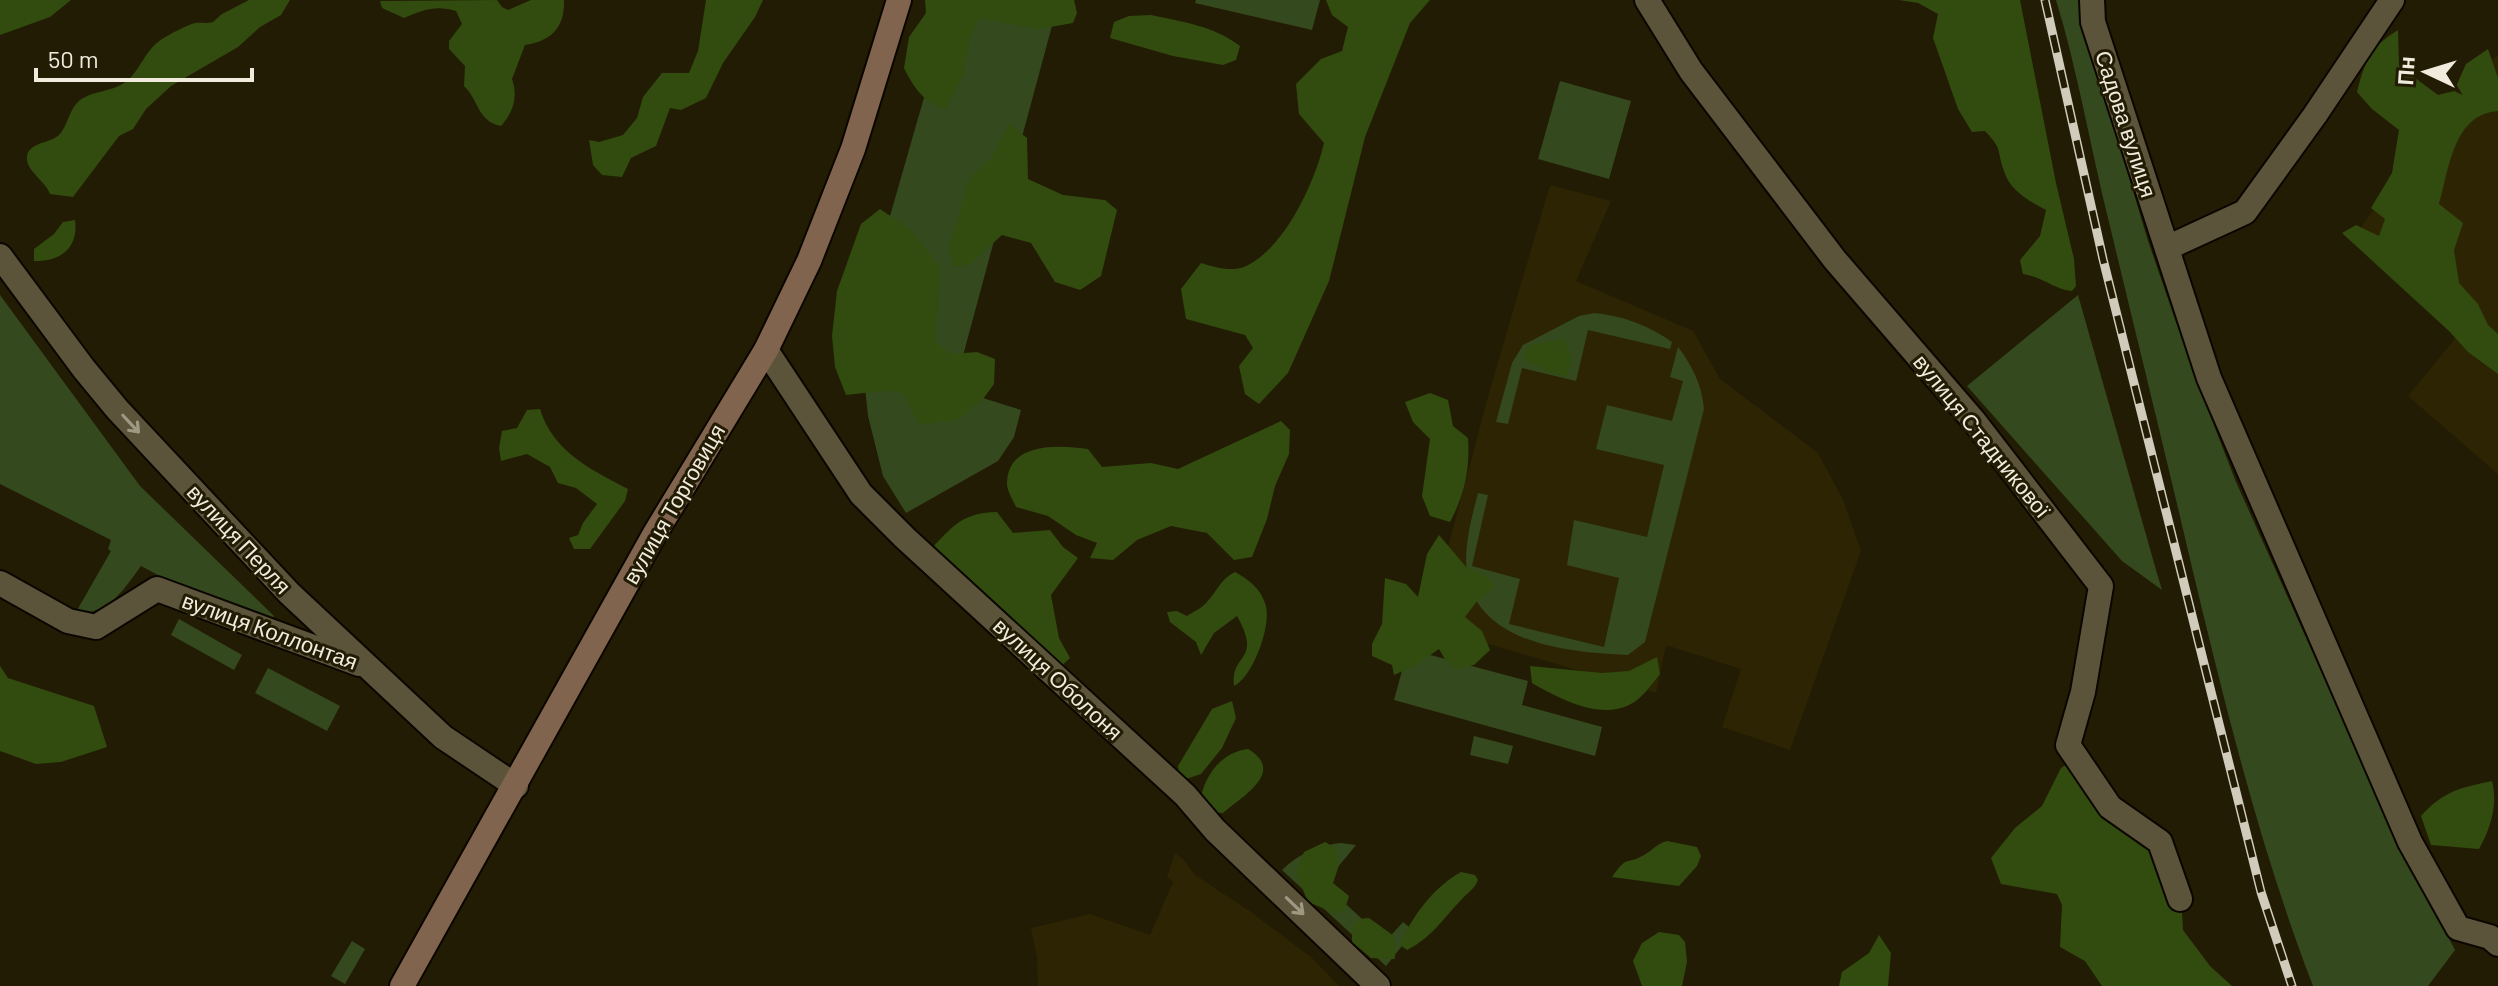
<svg xmlns="http://www.w3.org/2000/svg" width="2498" height="986" viewBox="0 0 2498 986" font-family="Barlow,sans-serif">
	<rect width="100%" height="100%" fill="#231c04"/>
	<!-- built -->
	<g fill="#2d2403">
		<path d="M 2498,55 L 2498,474 L 2408,396 L 2463,329 L 2351,241 L 2439,120 L 2482,67 Z"/>
		<path d="M 1550,185 L 1611,201 L 1576,281 L 1693,331 L 1720,379 L 1818,453 L 1843,500 L 1861,551 L 1790,750 L 1722,727 L 1741,669 L 1666,645 L 1656,693 L 1427,626 L 1489,393 Z"/>
		<path d="M 1175,853 L 1184,860 L 1195,875 L 1251,912 L 1311,957 L 1339,986 L 1038,986 L 1037,958 L 1031,928 L 1090,914 L 1150,935 L 1173,882 L 1167,877 Z"/>
	</g>
	<!-- green -->
	<g fill="#34491d">
		<path d="M 952,0 L 1059,0 L 954,389 L 1021,410 L 1014,437 L 998,461 L 906,513 L 883,476 L 868,416 L 862,359 L 863,310 Z"/>
		<path d="M 1196,0 L 1320,0 L 1312,30 L 1195,3 Z"/>
		<path d="M 2056,0 L 2081,0 L 2084,27 L 2148,241 L 2194,374 L 2236,482 L 2397,840 L 2455,950 L 2428,986 L 2313,986 C 2259,846 2224,701 2189,555 C 2163,443 2135,331 2108,218 C 2090,146 2078,72 2056,0 Z"/>
		<path d="M 1560,81 L 1631,101 L 1609,179 L 1538,159 Z"/>
		<path d="M 0,295 L 140,486 L 274,616 L 262,630 L 141,566 C 125,588 107,617 76,612 L 111,551 L 108,549 L 111,540 L 0,484 Z"/>
		<path d="M 2078,295 L 2156,570 L 2162,590 L 2122,561 L 1967,386 Z"/>
		<path d="M 1594,313 C 1621,315 1650,326 1672,342 L 1670,349 L 1588,330 L 1576,381 L 1522,368 L 1508,424 L 1496,422 L 1512,363 L 1523,345 L 1579,316 Z"/>
		<path d="M 1678,347 C 1692,365 1702,385 1704,409 L 1645,642 L 1628,655 C 1579,653 1499,647 1474,596 C 1458,565 1470,524 1478,493 L 1488,495 L 1472,566 L 1520,579 L 1509,624 L 1604,647 L 1619,578 L 1567,565 L 1574,520 L 1647,537 L 1664,465 L 1596,449 L 1607,405 L 1672,421 L 1683,381 L 1670,377 Z"/>
		<path d="M 179,619 L 242,655 L 234,670 L 171,635 Z"/>
		<path d="M 1408,649 L 1528,681 L 1522,705 L 1602,727 L 1595,756 L 1394,700 Z"/>
		<path d="M 268,668 L 340,706 L 327,731 L 255,693 Z"/>
		<path d="M 1474,736 L 1513,746 L 1508,764 L 1470,755 Z"/>
		<path d="M 1341,843 L 1356,845 L 1324,884 L 1386,941 L 1403,922 L 1414,931 L 1386,966 L 1282,870 C 1300,853 1317,846 1341,843 Z"/>
		<path d="M 352,941 L 365,949 L 345,984 L 331,976 Z"/>
	</g>
	<!-- forest -->
	<g fill="#314c0e">
		<path d="M 0,0 L 71,0 L 50,17 L 0,35 Z"/>
		<path d="M 249,0 L 290,0 L 281,15 L 260,27 L 238,47 L 171,86 L 146,109 L 133,129 L 119,136 L 73,197 L 50,194 C 46,182 27,171 27,159 C 26,142 50,144 59,135 C 67,127 69,111 77,103 C 89,90 112,93 127,81 C 141,69 145,50 162,39 C 172,33 185,26 195,23 C 201,22 207,24 213,22 L 222,14 Z"/>
		<path d="M 497,0 L 502,7 L 508,10 L 531,0 L 564,0 C 565,28 551,41 525,45 L 512,79 C 518,97 514,111 501,126 C 477,121 479,100 464,86 L 465,66 L 449,49 L 449,41 L 462,24 L 456,11 C 436,5 423,10 404,18 L 382,8 L 380,1 Z"/>
		<path d="M 706,0 L 763,0 L 755,17 L 723,63 L 706,98 L 681,110 L 670,108 L 656,146 L 631,158 L 622,177 L 602,175 L 593,165 L 589,140 L 599,142 L 623,135 L 637,118 L 643,97 L 662,73 L 689,73 L 698,51 Z"/>
		<path d="M 925,0 L 1074,0 L 1077,13 L 1073,23 L 1039,29 L 979,18 L 969,41 L 964,74 L 946,109 C 924,103 914,88 904,68 L 909,37 L 926,13 Z"/>
		<path d="M 1326,0 L 1430,0 L 1410,23 L 1365,137 L 1329,281 L 1288,373 L 1259,404 L 1245,394 L 1239,366 L 1253,348 L 1245,335 L 1186,319 L 1181,289 L 1201,263 C 1214,267 1231,272 1244,267 C 1284,250 1315,182 1324,143 L 1299,114 L 1296,84 L 1321,59 L 1342,51 L 1348,27 L 1332,15 Z"/>
		<path d="M 1899,0 L 2020,0 L 2056,183 L 2074,259 L 2076,286 L 2072,291 C 2055,290 2043,277 2023,274 L 2020,260 L 2040,236 L 2046,210 C 2029,201 2010,191 2004,171 C 1996,148 2003,150 1985,131 L 1972,132 L 1958,109 L 1933,38 L 1938,14 L 1918,3 Z"/>
		<path d="M 1151,15 C 1183,22 1214,26 1240,46 L 1236,60 L 1223,65 L 1173,56 L 1110,38 L 1114,22 L 1129,16 Z"/>
		<path d="M 2398,30 L 2399,66 L 2438,95 L 2454,91 L 2466,64 L 2488,49 L 2498,78 L 2498,111 C 2453,114 2449,170 2439,204 L 2463,223 L 2454,250 L 2459,283 L 2478,304 L 2488,325 L 2498,334 L 2498,374 L 2468,352 L 2449,331 L 2342,233 L 2356,225 L 2379,236 L 2385,219 L 2371,208 L 2392,173 L 2399,130 L 2372,109 L 2357,92 C 2365,61 2370,47 2398,30 Z"/>
		<path d="M 1009,124 L 1027,138 L 1028,179 L 1063,195 L 1105,200 L 1117,210 L 1101,276 L 1080,290 L 1055,282 L 1031,243 L 1002,235 L 970,264 L 953,267 L 949,246 L 970,178 L 991,158 Z"/>
		<path d="M 880,209 L 911,230 L 940,267 L 935,341 L 950,354 L 977,352 L 995,359 L 994,384 L 983,399 L 957,420 L 919,425 L 902,392 L 882,391 L 846,395 L 835,367 L 832,336 L 837,291 L 861,224 Z"/>
		<path d="M 75,220 C 79,248 60,262 34,261 L 34,249 L 54,234 L 63,222 Z"/>
		<path d="M 1564,339 L 1572,359 L 1566,377 L 1549,372 L 1524,359 L 1527,346 Z"/>
		<path d="M 1430,393 L 1448,400 L 1453,426 L 1468,438 C 1470,469 1465,494 1450,522 L 1430,516 L 1422,496 L 1430,439 L 1413,422 L 1405,402 Z"/>
		<path d="M 540,409 C 553,452 592,470 628,489 L 625,501 L 590,549 L 574,549 L 569,538 L 578,535 L 583,523 L 597,504 L 576,488 L 558,483 L 550,467 L 527,454 L 501,461 L 499,448 L 502,431 L 517,428 L 527,410 Z"/>
		<path d="M 1281,421 L 1290,430 L 1289,454 L 1275,486 L 1267,519 L 1252,557 L 1234,560 L 1207,533 L 1171,526 L 1137,540 L 1113,560 L 1090,558 L 1097,543 L 1076,535 L 1048,516 L 1016,507 C 1013,500 1007,491 1007,484 C 1007,441 1060,445 1088,449 L 1102,467 L 1151,463 L 1178,469 Z"/>
		<path d="M 997,512 L 1013,533 L 1050,530 L 1063,547 L 1078,558 L 1051,595 L 1059,638 L 1070,658 L 1054,673 L 950,575 L 934,546 C 955,523 965,513 997,512 Z"/>
		<path d="M 1439,535 L 1467,568 L 1486,576 L 1495,587 L 1478,600 L 1465,617 L 1482,631 L 1490,650 L 1474,665 L 1456,669 L 1446,661 L 1439,649 L 1414,666 L 1394,675 L 1392,665 L 1372,656 L 1372,644 L 1382,624 L 1385,578 L 1406,584 L 1418,597 L 1427,554 Z"/>
		<path d="M 1235,572 C 1248,579 1260,588 1265,603 C 1273,623 1253,677 1234,686 C 1230,652 1263,663 1237,616 L 1214,633 L 1201,655 L 1196,642 L 1170,622 L 1167,612 L 1177,611 L 1187,616 C 1193,612 1200,609 1204,605 C 1216,594 1220,579 1235,572 Z"/>
		<path d="M 1657,657 L 1660,674 C 1651,685 1642,699 1629,705 C 1599,720 1558,698 1532,683 L 1530,666 L 1602,673 L 1629,671 Z"/>
		<path d="M 0,666 L 8,678 L 94,706 L 107,747 L 61,762 L 36,764 L 0,751 Z"/>
		<path d="M 1232,701 L 1236,718 L 1222,748 L 1201,774 L 1180,781 L 1178,766 L 1212,709 Z"/>
		<path d="M 1248,749 C 1287,772 1241,797 1223,813 L 1207,812 L 1200,803 C 1203,777 1221,752 1248,749 Z"/>
		<path d="M 2067,764 L 2120,804 L 2181,895 L 2183,930 L 2210,966 L 2232,986 L 2102,986 L 2085,961 L 2060,947 L 2062,905 L 2057,894 L 2001,884 L 1991,858 L 2015,828 L 2042,806 L 2061,768 Z"/>
		<path d="M 2492,781 C 2498,804 2491,828 2479,849 L 2431,845 L 2421,816 C 2444,791 2459,788 2492,781 Z"/>
		<path d="M 1667,841 L 1697,847 L 1701,856 L 1697,866 L 1679,886 L 1612,877 C 1628,854 1625,866 1644,855 C 1653,850 1656,844 1667,841 Z"/>
		<path d="M 1325,842 L 1336,848 L 1339,865 L 1333,883 L 1349,896 L 1345,909 L 1337,914 L 1308,902 L 1296,873 L 1304,852 Z"/>
		<path d="M 1461,872 L 1475,875 L 1478,880 C 1474,890 1468,892 1461,900 C 1444,918 1430,939 1407,950 L 1400,945 C 1411,917 1435,886 1461,872 Z"/>
		<path d="M 1369,918 L 1394,936 L 1395,959 L 1371,958 L 1352,942 L 1352,927 L 1359,919 Z"/>
		<path d="M 1659,932 L 1679,935 L 1685,942 L 1687,962 L 1682,986 L 1642,986 L 1633,961 L 1642,943 Z"/>
		<path d="M 1879,935 L 1891,953 L 1888,986 L 1839,986 L 1842,972 L 1869,953 Z"/>
	</g>
	<g fill="none" stroke-linecap="round" stroke-linejoin="round">
		<defs>
			<g id="street">
				<path d="M 1647,0 L 1691,71 L 1835,260 L 1974,421 L 2101,586 L 2083,692 L 2068,745 L 2110,807 L 2160,842 L 2180,899"/>
				<path d="M 2092,0 L 2093,22 L 2209,378 L 2410,842 L 2458,928 L 2490,937 L 2498,944"/>
				<path d="M 2167,248 L 2245,212 L 2315,115 L 2392,0"/>
				<path d="M 0,256 L 84,369 L 117,409 L 289,593 L 443,737 L 516,786"/>
				<path d="M 766,350 L 861,494 L 905,538 L 1185,795 L 1215,830 L 1378,986"/>
				<path d="M 0,583 L 68,621 L 96,627 L 157,589 L 359,664"/>
			</g>
			<path id="secondary" d="M 402,986 L 654,535 L 766,350 L 809,261 L 853,149 L 899,0"/>
		</defs>
		<!-- street casing -->
		<use href="#street" stroke="#0c0600" stroke-width="28"/>
		<!-- secondary casing -->
		<use href="#secondary" stroke="#0c0600" stroke-width="28"/>
		<!-- street -->
		<use href="#street" stroke="#5c543a" stroke-width="24"/>
		<!-- secondary -->
		<use href="#secondary" stroke="#80644e" stroke-width="24"/>
		<defs>
			<path id="rail" d="M 2045,0 L 2103,259 L 2261,892 L 2292,986"/>
		</defs>
		<!-- rail casing -->
		<use href="#rail" stroke="#d0cbbb" stroke-width="9"/>
		<!-- rail -->
		<use href="#rail" stroke="#231c04" stroke-width="6" stroke-dasharray="18" stroke-linecap="butt"/>
	</g>
	<!-- one-way arrows -->
	<defs><path id="oneway-shaft" d="M-6 0H5M1.5-3L5.5 0L1.5 3" fill="none" stroke-width="1.6" stroke-linecap="round" stroke-linejoin="round" transform="scale(2)"/></defs>
	<g stroke="#9f9883">
		<use href="#oneway-shaft" transform="translate(131 424) rotate(47)"/>
		<use href="#oneway-shaft" transform="translate(1295 906) rotate(44)"/>
	</g>
	<g text-anchor="middle" stroke-width="6" stroke-linejoin="round" paint-order="stroke">
		<!-- street labels -->
		<g font-size="22" fill="#f0ebdd" stroke="#231c04">
			<text transform="translate(2126 124) rotate(72)" y="8">Садова вулиця</text>
			<text transform="translate(1982 436) rotate(51)" y="8">вулиця Стадникової</text>
			<text transform="translate(674 504) rotate(-60)" y="8">вулиця Торговиця</text>
			<text transform="translate(239 539) rotate(47)" y="8">вулиця Перля</text>
			<text transform="translate(270 631) rotate(20)" y="8">вулиця Коллонтая</text>
			<text transform="translate(1058 679) rotate(43)" y="8">вулиця Оболоня</text>
		</g>
	</g>
	<!-- north arrow -->
	<g transform="translate(2426 72) rotate(274)" stroke="#231c04" stroke-width="6" paint-order="stroke">
	<path d="M0-6L14 30L0 20L-14 30Z" fill="#f0ebdd"/>
	<text y="-12" font-size="22" font-weight="bold" text-anchor="middle" fill="#f0ebdd">Пн</text>
	</g>
	<!-- scale -->
	<path d="M36 68v12h216v-12" fill="none" stroke="#f0ebdd" stroke-width="4"/>
	<text x="48" y="68" font-size="24" fill="#f0ebdd" stroke="#231c04" stroke-width="6" paint-order="stroke">50 m</text>
</svg>
